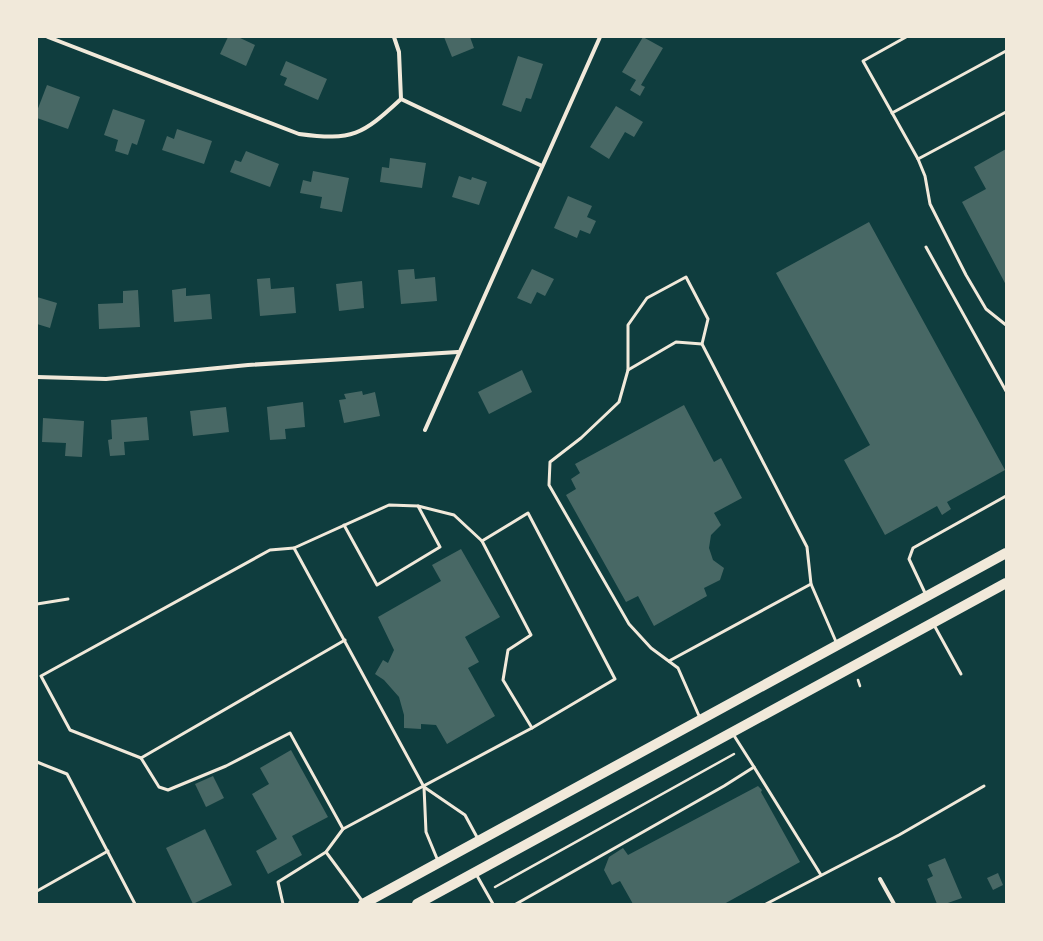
<svg xmlns="http://www.w3.org/2000/svg" width="1043" height="941" viewBox="0 0 1043 941" font-family="'Work Sans',sans-serif">
	<rect width="100%" height="100%" fill="#0f3d3e"/>
	<!-- building -->
	<g fill="#486865">
		<path d="M 228,37 L 238,37 L 255,45 L 246,66 L 220,54 Z"/>
		<path d="M 444,37 L 470,37 L 474,48 L 452,57 Z"/>
		<path d="M 643,37 L 663,48 L 641,85 L 645,87 L 640,96 L 630,90 L 636,80 L 622,72 Z"/>
		<path d="M 518,56 L 543,64 L 531,99 L 526,98 L 521,112 L 502,105 Z"/>
		<path d="M 286,61 L 327,79 L 318,100 L 284,85 L 287,78 L 280,75 Z"/>
		<path d="M 47,85 L 80,97 L 68,129 L 37,118 L 37,111 Z"/>
		<path d="M 616,106 L 643,122 L 634,137 L 625,132 L 609,159 L 590,147 Z"/>
		<path d="M 113,109 L 145,120 L 137,145 L 132,143 L 128,155 L 115,151 L 118,140 L 104,135 Z"/>
		<path d="M 177,129 L 212,141 L 204,164 L 162,150 L 167,136 L 174,139 Z"/>
		<path d="M 1006,149 L 1006,285 L 962,202 L 986,189 L 974,167 Z"/>
		<path d="M 246,151 L 279,164 L 270,187 L 230,172 L 235,160 L 241,162 Z"/>
		<path d="M 390,158 L 426,163 L 422,188 L 380,182 L 382,167 L 389,168 Z"/>
		<path d="M 313,171 L 349,178 L 342,212 L 320,208 L 322,197 L 300,193 L 303,180 L 311,182 Z"/>
		<path d="M 459,176 L 471,180 L 472,177 L 487,182 L 479,205 L 452,197 Z"/>
		<path d="M 568,196 L 592,206 L 587,217 L 596,221 L 590,234 L 580,230 L 577,238 L 554,228 Z"/>
		<path d="M 869,222 L 1005,470 L 947,502 L 951,509 L 942,515 L 937,506 L 885,535 L 844,460 L 870,445 L 776,273 Z"/>
		<path d="M 414,269 L 415,279 L 435,277 L 437,301 L 401,304 L 398,270 Z"/>
		<path d="M 532,269 L 554,279 L 545,296 L 537,292 L 531,304 L 517,298 Z"/>
		<path d="M 270,278 L 271,289 L 294,287 L 296,313 L 260,316 L 257,279 Z"/>
		<path d="M 362,281 L 364,308 L 339,311 L 336,284 Z"/>
		<path d="M 186,288 L 186,296 L 210,294 L 212,319 L 174,322 L 172,290 Z"/>
		<path d="M 138,290 L 140,327 L 99,329 L 98,304 L 123,303 L 123,291 Z"/>
		<path d="M 37,297 L 57,303 L 50,328 L 37,324 Z"/>
		<path d="M 522,370 L 532,392 L 489,414 L 478,392 Z"/>
		<path d="M 362,391 L 363,395 L 375,392 L 380,416 L 344,423 L 339,400 L 346,399 L 344,394 Z"/>
		<path d="M 303,402 L 305,427 L 285,429 L 286,439 L 270,440 L 267,407 Z"/>
		<path d="M 684,405 L 714,462 L 721,458 L 742,498 L 714,513 L 721,525 L 711,535 L 709,548 L 713,560 L 724,568 L 720,580 L 704,588 L 707,596 L 654,626 L 638,596 L 626,602 L 566,495 L 576,489 L 571,479 L 580,473 L 575,464 Z"/>
		<path d="M 226,407 L 229,432 L 193,436 L 190,411 Z"/>
		<path d="M 147,417 L 149,440 L 124,442 L 125,455 L 110,456 L 108,440 L 112,439 L 111,420 Z"/>
		<path d="M 43,418 L 84,421 L 82,457 L 65,456 L 66,443 L 42,442 Z"/>
		<path d="M 461,549 L 500,617 L 465,637 L 479,662 L 468,668 L 495,716 L 447,744 L 436,725 L 421,724 L 421,729 L 404,728 L 404,715 L 399,697 L 384,680 L 375,674 L 383,660 L 388,663 L 394,650 L 378,617 L 441,581 L 432,565 Z"/>
		<path d="M 291,750 L 328,817 L 292,836 L 302,855 L 268,874 L 256,851 L 277,839 L 252,794 L 269,784 L 260,768 Z"/>
		<path d="M 213,776 L 224,798 L 206,807 L 195,784 Z"/>
		<path d="M 758,786 L 762,790 L 761,792 L 800,862 L 724,904 L 633,904 L 620,881 L 612,885 L 604,870 L 609,857 L 623,848 L 628,855 Z"/>
		<path d="M 205,829 L 232,885 L 193,904 L 166,848 Z"/>
		<path d="M 945,858 L 962,898 L 945,904 L 937,904 L 927,879 L 933,876 L 928,865 Z"/>
		<path d="M 998,873 L 1003,885 L 993,890 L 987,878 Z"/>
	</g>
	<g fill="none" stroke-linecap="round" stroke-linejoin="round">
		<!-- path -->
		<g stroke="#f1e9da" stroke-width="2.5">
			<path d="M 858,680 L 860,686"/>
			<path d="M 495,887 L 734,754"/>
		</g>
		<!-- service -->
		<g stroke="#f1e9da" stroke-width="3">
			<path d="M 906,37 L 863,61 L 918,159 L 1006,112"/>
			<path d="M 892,113 L 1006,51"/>
			<path d="M 918,159 L 925,176 L 930,204 L 966,275 L 986,309 L 1006,325"/>
			<path d="M 926,247 L 1006,391"/>
			<path d="M 628,370 L 676,342 L 702,344"/>
			<path d="M 344,525 L 377,585 L 440,547 L 418,506"/>
			<path d="M 926,595 L 909,559 L 913,548 L 1006,496"/>
			<path d="M 37,604 L 68,599"/>
			<path d="M 934,625 L 961,674"/>
			<path d="M 345,640 L 141,758 L 159,787 L 168,790 L 226,766 L 290,733 L 343,829 L 532,728 L 615,679 L 528,513 L 482,541"/>
			<path d="M 669,661 L 811,584"/>
			<path d="M 700,718 L 678,668 L 651,648 L 629,624 L 549,485 L 550,462 L 581,438 L 619,402 L 628,370 L 628,325 L 647,298 L 686,277 L 708,319 L 702,344 L 807,547 L 811,584 L 837,644"/>
			<path d="M 141,758 L 70,730 L 41,676 L 270,550 L 294,548"/>
			<path d="M 37,762 L 67,774 L 135,904"/>
			<path d="M 754,767 L 821,875"/>
			<path d="M 424,787 L 465,815 L 478,839"/>
			<path d="M 326,852 L 363,902"/>
			<path d="M 438,861 L 426,832 L 424,787 L 294,548 L 389,505 L 418,506 L 454,515 L 482,541 L 531,635 L 508,650 L 503,680 L 532,728"/>
			<path d="M 476,874 L 493,904"/>
			<path d="M 37,891 L 108,851"/>
			<path d="M 283,904 L 278,882 L 326,852 L 343,829"/>
			<path d="M 516,904 L 724,786 L 754,767 L 733,734"/>
			<path d="M 766,904 L 899,835 L 984,786"/>
		</g>
		<!-- minor -->
		<g stroke="#f1e9da" stroke-width="4">
			<path d="M 48,37 L 299,134 C 353,141 362,135 401,99 L 542,166"/>
			<path d="M 394,37 L 399,52 L 401,99"/>
			<path d="M 37,377 L 106,379 L 248,365 L 458,352"/>
			<path d="M 425,430 L 600,37"/>
			<path d="M 880,879 L 894,904"/>
		</g>
		<!-- primary -->
		<g stroke="#f1e9da" stroke-width="10">
			<path d="M 363,904 L 1006,553"/>
			<path d="M 417,904 L 1006,583"/>
		</g>
	</g>
	<!-- border -->
	<rect width="1043" height="941" fill="none" stroke="#f1e9da" stroke-width="76"/>
</svg>
